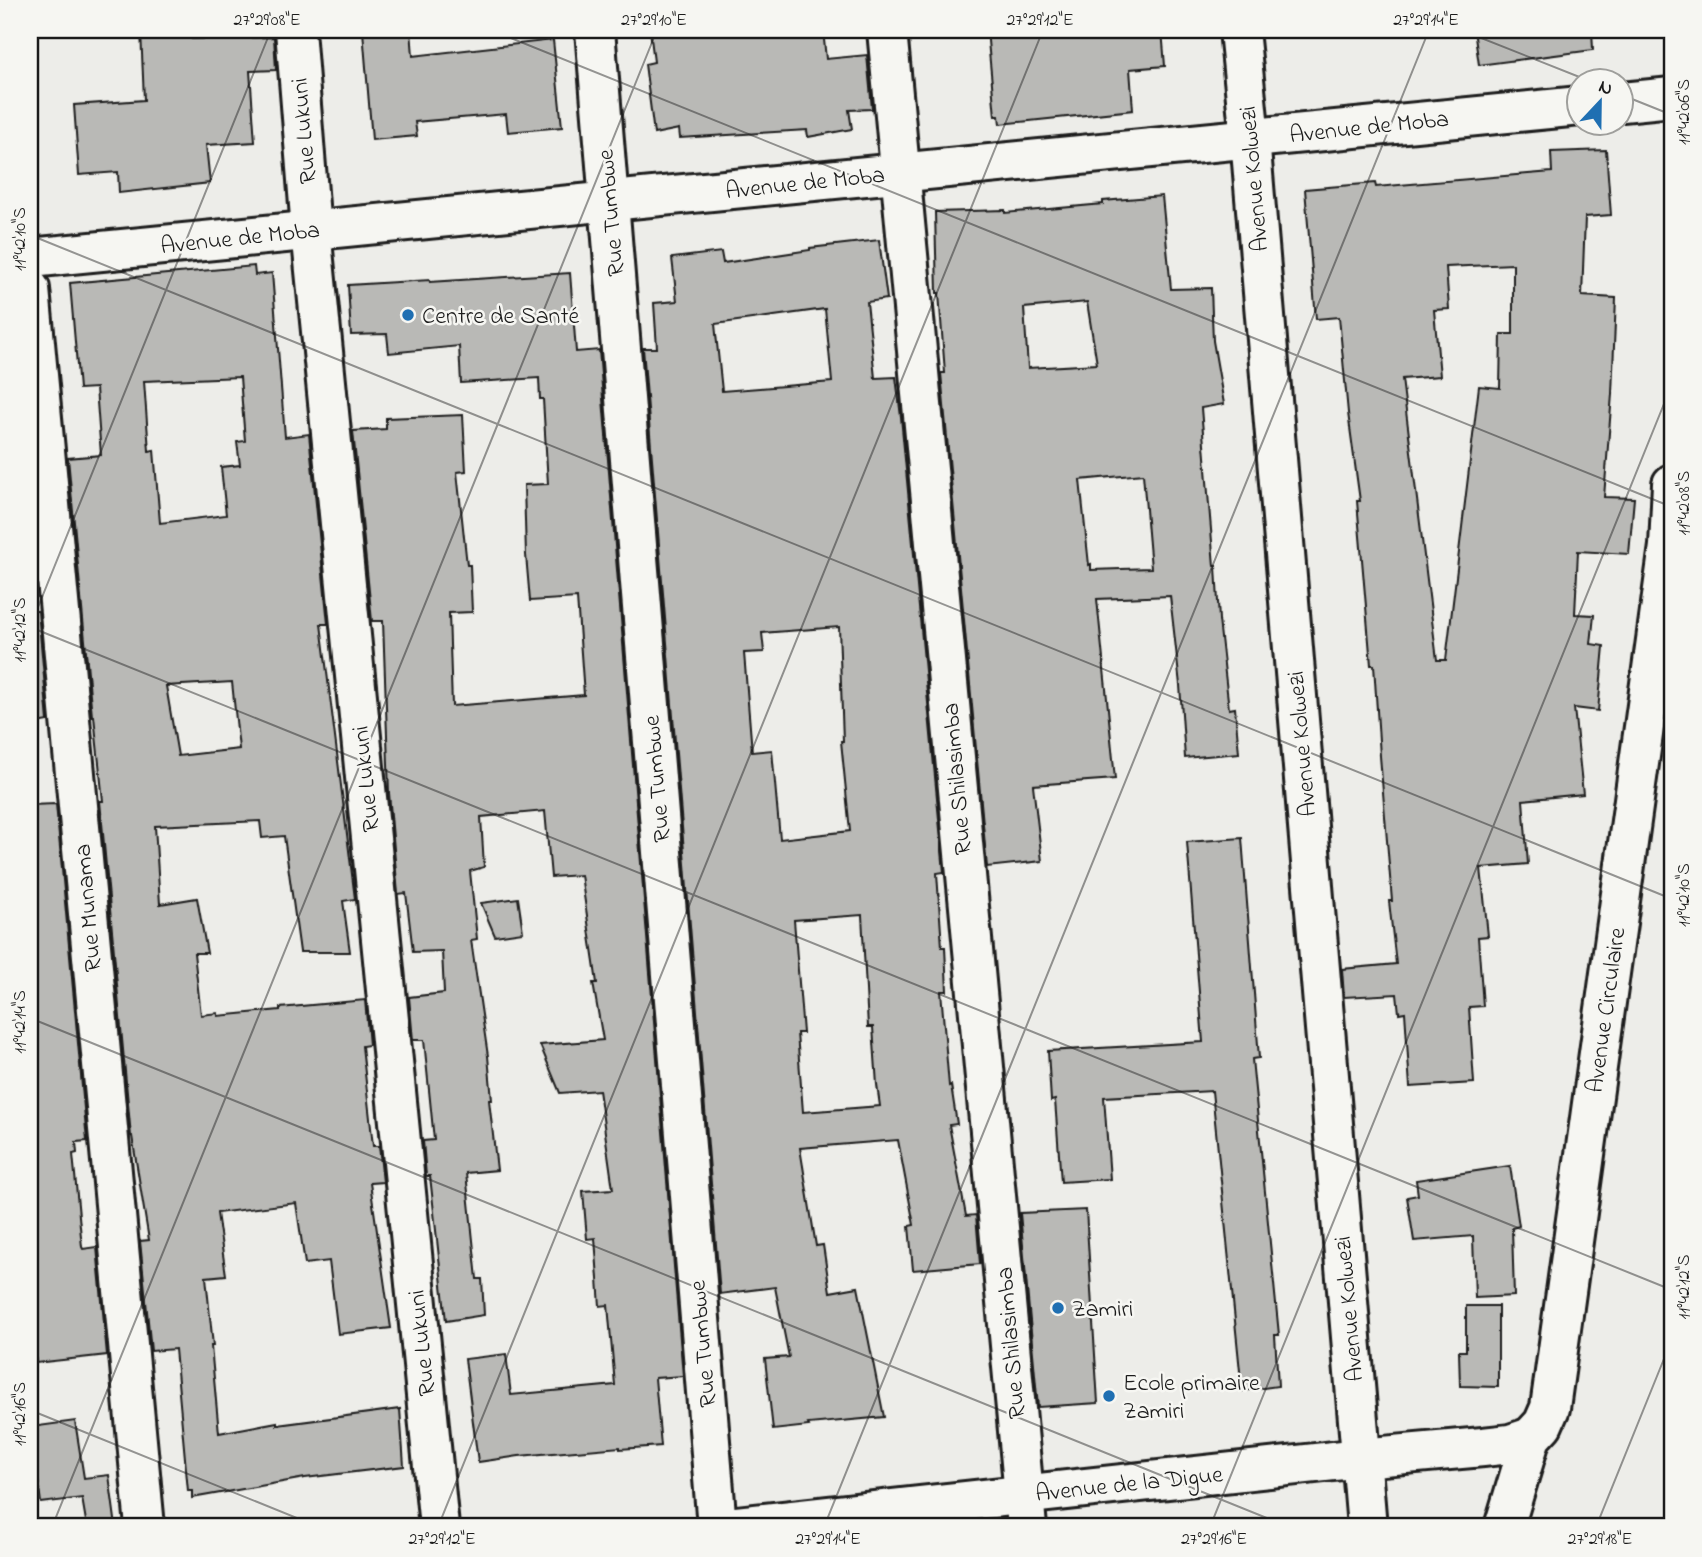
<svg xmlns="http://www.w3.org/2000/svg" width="1702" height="1557" viewBox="0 0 1702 1557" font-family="'Indie Flower',sans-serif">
	<rect width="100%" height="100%" fill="#edede9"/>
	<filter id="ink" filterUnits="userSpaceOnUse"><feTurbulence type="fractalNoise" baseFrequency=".0143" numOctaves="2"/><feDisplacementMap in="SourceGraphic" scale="14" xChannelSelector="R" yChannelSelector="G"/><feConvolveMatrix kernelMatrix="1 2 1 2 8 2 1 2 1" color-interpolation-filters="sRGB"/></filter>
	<g filter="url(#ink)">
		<!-- building -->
		<g fill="#b9b9b6" stroke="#1c1c1c" stroke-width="2" fill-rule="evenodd">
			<path d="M 141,30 L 192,30 L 192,39 L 274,37 L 276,70 L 250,71 L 255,142 L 206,145 L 210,183 L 119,193 L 118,172 L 79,175 L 74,105 L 144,100 Z"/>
			<path d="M 383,30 L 411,30 L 413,56 L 553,40 L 562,127 L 508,132 L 506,114 L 415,122 L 417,136 L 372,140 L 363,31 Z"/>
			<path d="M 650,30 L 823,30 L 826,59 L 867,55 L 872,109 L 849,110 L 852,129 L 808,137 L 807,130 L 680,138 L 679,129 L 654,134 L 645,64 L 654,62 Z"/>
			<path d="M 987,30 L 1162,30 L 1165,66 L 1130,69 L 1133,110 L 1000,124 L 999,116 L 995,116 Z"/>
			<path d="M 1474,30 L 1592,30 L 1593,50 L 1479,65 Z"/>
			<path d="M 1606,150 L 1611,215 L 1585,217 L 1582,296 L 1616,298 L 1612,394 L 1604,497 L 1634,498 L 1629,554 L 1578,551 L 1575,614 L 1594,615 L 1591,644 L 1604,646 L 1598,711 L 1574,708 L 1583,794 L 1523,800 L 1528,864 L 1481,868 L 1488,936 L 1478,937 L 1483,1006 L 1469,1007 L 1474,1083 L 1410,1087 L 1405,1012 L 1399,1013 L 1397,994 L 1344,997 L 1342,969 L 1396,964 L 1389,901 L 1392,901 L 1380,756 L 1374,665 L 1371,665 L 1357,501 L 1360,501 L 1348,413 L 1339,317 L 1316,319 L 1305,189 L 1375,183 L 1376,187 L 1552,172 L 1551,152 ZM 1513,264 L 1513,334 L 1501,334 L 1500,388 L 1479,386 L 1446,660 L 1437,660 L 1402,379 L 1440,376 L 1434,310 L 1449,309 L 1446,267 Z"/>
			<path d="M 1162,196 L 1171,289 L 1211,288 L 1213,341 L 1224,404 L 1201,408 L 1214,566 L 1216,566 L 1219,620 L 1229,709 L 1235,708 L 1239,753 L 1185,758 L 1180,685 L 1170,596 L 1097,599 L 1115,779 L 1033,785 L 1042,861 L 987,867 L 941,373 L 945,373 L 939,293 L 937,293 L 935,212 L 1005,210 L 1005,213 L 1103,204 L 1103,201 ZM 1087,302 L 1097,364 L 1028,368 L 1024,308 ZM 1143,474 L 1151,568 L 1091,570 L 1091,564 L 1089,565 L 1080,480 Z"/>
			<path d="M 879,240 L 887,299 L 867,302 L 875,378 L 896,377 L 901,417 L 944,872 L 937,873 L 942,947 L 945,947 L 947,991 L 941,991 L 949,1086 L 951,1085 L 957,1124 L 949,1125 L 966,1216 L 976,1215 L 980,1264 L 913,1270 L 909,1226 L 914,1225 L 898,1140 L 800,1148 L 816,1246 L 823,1245 L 830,1292 L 858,1287 L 884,1417 L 808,1424 L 809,1426 L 773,1430 L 765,1359 L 789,1357 L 775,1287 L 720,1294 L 643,348 L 657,348 L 654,303 L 677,301 L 672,258 L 721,252 L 723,263 L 810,250 L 810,248 ZM 825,309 L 832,382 L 722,391 L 715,324 ZM 839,627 L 843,741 L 841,741 L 850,831 L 780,839 L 772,750 L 752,752 L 744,653 L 764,652 L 762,633 ZM 862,915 L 868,1027 L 873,1027 L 877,1085 L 880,1106 L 803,1112 L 797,1033 L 803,1033 L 794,920 Z"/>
			<path d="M 254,266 L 255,275 L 272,273 L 285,437 L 309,434 L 328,624 L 321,624 L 355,899 L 343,901 L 350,952 L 300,952 L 284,836 L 262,838 L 260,821 L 155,826 L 160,904 L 197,898 L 207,953 L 194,953 L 201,1015 L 218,1013 L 218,1016 L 280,1010 L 280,1008 L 365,1000 L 369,1045 L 362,1046 L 373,1146 L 379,1146 L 383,1182 L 370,1183 L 391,1328 L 338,1334 L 329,1261 L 305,1264 L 296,1203 L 217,1213 L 226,1275 L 206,1277 L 213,1346 L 211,1346 L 219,1433 L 277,1422 L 277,1425 L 400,1409 L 404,1466 L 305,1478 L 192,1498 L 192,1491 L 188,1491 L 175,1349 L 151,1351 L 140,1241 L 149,1240 L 132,1136 L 131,1136 L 100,801 L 103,801 L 94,716 L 92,716 L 68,458 L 101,455 L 96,388 L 79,389 L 70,283 ZM 240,377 L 245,441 L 237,442 L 240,465 L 221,467 L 226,515 L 160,523 L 154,450 L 149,451 L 144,381 ZM 232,682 L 239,749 L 178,756 L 166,686 Z"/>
			<path d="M 570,273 L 576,352 L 599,350 L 683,1376 L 655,1378 L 661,1446 L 620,1449 L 620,1447 L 519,1456 L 478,1462 L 465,1359 L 506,1354 L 511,1395 L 615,1385 L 608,1305 L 600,1306 L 595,1238 L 587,1239 L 583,1191 L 613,1189 L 599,1090 L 560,1093 L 540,1045 L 603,1040 L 593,983 L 597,983 L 581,875 L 551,877 L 545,811 L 481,817 L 484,867 L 470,871 L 477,939 L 471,940 L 488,1056 L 492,1100 L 489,1100 L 497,1170 L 466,1173 L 477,1279 L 482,1279 L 484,1315 L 446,1321 L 430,1176 L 426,1176 L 423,1141 L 434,1140 L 424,1040 L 413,1040 L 409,997 L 444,993 L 442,951 L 413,952 L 406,893 L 398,894 L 389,793 L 383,621 L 372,621 L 353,431 L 386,429 L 386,418 L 463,415 L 466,471 L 457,472 L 467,565 L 470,565 L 472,612 L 449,613 L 452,706 L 584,695 L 577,598 L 530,601 L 526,555 L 524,485 L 548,484 L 543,399 L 540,399 L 539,378 L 461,383 L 459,346 L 389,353 L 387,334 L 351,335 L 348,285 L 430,280 L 430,282 Z"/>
			<path d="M 30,611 L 38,611 L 48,721 L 30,724 Z"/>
			<path d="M 56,804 L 87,1141 L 76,1142 L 77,1153 L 73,1154 L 82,1247 L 83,1249 L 97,1247 L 107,1355 L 36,1363 L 30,1303 L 30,805 Z"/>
			<path d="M 1242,838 L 1259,1058 L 1252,1059 L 1279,1335 L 1275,1335 L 1278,1386 L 1242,1391 L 1212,1091 L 1104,1097 L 1110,1179 L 1061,1182 L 1055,1100 L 1051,1101 L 1048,1051 L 1203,1042 L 1187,842 Z"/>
			<path d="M 518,898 L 523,932 L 495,936 L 481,903 Z"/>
			<path d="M 1510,1166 L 1519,1226 L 1512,1228 L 1514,1296 L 1475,1298 L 1473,1236 L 1414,1241 L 1407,1197 L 1418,1195 L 1416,1180 Z"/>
			<path d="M 1086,1210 L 1098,1403 L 1038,1407 L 1020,1213 Z"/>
			<path d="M 1466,1306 L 1498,1306 L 1498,1387 L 1460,1386 L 1459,1351 L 1466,1351 Z"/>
			<path d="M 75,1421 L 84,1478 L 109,1475 L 116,1527 L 87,1527 L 82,1498 L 41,1503 L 31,1427 Z"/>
		</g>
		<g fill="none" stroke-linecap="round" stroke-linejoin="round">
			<defs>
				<g id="minor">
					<path d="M 295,30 L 311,230 L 439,1527"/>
					<path d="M 595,30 L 717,1527"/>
					<path d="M 887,30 L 1027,1527"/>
					<path d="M 1239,30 L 1250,138 L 1367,1527"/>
					<path d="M 1622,102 L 1672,97"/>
					<path d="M 30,258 L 1580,106"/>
					<path d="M 30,289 L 145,1527"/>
					<path d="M 727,1527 L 1361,1458 L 1483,1447 L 1510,1444 L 1531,1437"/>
					<path d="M 1504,1527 L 1531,1437 L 1543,1424 L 1550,1408 L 1669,546 L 1672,484"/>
				</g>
			</defs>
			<!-- minor casing -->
			<use href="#minor" stroke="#1c1c1c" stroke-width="44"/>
			<!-- minor -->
			<use href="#minor" stroke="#f6f6f2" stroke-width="38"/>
		</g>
	</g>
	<!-- ticks -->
	<path fill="none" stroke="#1c1c1c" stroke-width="2" stroke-opacity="0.45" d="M 491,30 L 1672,507M 1461,30 L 1587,80M 1622,95 L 1672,115M 30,235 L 1672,899M 30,627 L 271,30M 30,627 L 1672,1290M 30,1018 L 1289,1527M 30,1410 L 319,1527M 52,1527 L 657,30M 438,1527 L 1043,30M 824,1527 L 1429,30M 1210,1527 L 1672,384M 1596,1527 L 1672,1339"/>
	<!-- markers -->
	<g fill="#1f6fb2" stroke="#f6f6f2" stroke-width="2.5">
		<circle cx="408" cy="315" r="7"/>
		<circle cx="1058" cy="1308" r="7"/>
		<circle cx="1109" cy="1396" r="7"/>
	</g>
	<g text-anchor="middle" stroke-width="5" stroke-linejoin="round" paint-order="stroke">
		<!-- street labels -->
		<g font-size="24" fill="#1c1c1c" stroke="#f6f6f2">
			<text transform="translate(1369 126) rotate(-6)" y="8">Avenue de Moba</text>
			<text transform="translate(303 131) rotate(-95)" y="8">Rue Lukuni</text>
			<text transform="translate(1253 179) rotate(-95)" y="8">Avenue Kolwezi</text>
			<text transform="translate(805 182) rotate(-6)" y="8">Avenue de Moba</text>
			<text transform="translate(610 213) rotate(-95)" y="8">Rue Tumbwe</text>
			<text transform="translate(240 237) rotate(-6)" y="8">Avenue de Moba</text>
			<text transform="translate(1301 744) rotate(-95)" y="8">Avenue Kolwezi</text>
			<text transform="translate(365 779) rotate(-96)" y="8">Rue Lukuni</text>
			<text transform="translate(656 779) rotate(-95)" y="8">Rue Tumbwe</text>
			<text transform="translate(956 779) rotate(-95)" y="8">Rue Shilasimba</text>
			<text transform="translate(87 908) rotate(-95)" y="8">Rue Munama</text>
			<text transform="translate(1605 1010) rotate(-82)" y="8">Avenue Circulaire</text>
			<text transform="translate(1348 1309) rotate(-95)" y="8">Avenue Kolwezi</text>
			<text transform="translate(421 1343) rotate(-96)" y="8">Rue Lukuni</text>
			<text transform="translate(1010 1343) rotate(-95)" y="8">Rue Shilasimba</text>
			<text transform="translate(702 1344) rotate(-95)" y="8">Rue Tumbwe</text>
			<text transform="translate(1129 1483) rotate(-6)" y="8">Avenue de la Digue</text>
		</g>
		<!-- poi labels -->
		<g font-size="24" fill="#1c1c1c" stroke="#f6f6f2" text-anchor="start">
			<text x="422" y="323">Centre de Santé</text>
			<text x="1072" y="1316">Zamiri</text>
			<text x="1123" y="1390">Ecole primaire<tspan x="1123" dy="28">Zamiri</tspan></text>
		</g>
	</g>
	<!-- margin -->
	<rect width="1702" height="1557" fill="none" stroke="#f6f6f2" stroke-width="77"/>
	<!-- north arrow -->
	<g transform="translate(1600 102) rotate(22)"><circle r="33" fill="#f6f6f2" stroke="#9f9f9c" stroke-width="2"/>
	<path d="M0-5L12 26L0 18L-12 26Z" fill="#1f6fb2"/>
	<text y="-10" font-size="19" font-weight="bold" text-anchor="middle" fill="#1c1c1c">N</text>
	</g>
	<rect x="38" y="38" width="1626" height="1480" fill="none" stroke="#1c1c1c" stroke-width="2.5"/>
	<g font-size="18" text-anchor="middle" fill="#1c1c1c">
		<text x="267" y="25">27°29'08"E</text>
		<text x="654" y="25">27°29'10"E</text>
		<text x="1040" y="25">27°29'12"E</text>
		<text x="1426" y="25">27°29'14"E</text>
		<text transform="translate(1683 112) rotate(-90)" y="6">11°42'06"S</text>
		<text transform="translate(19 239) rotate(-90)" y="6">11°42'10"S</text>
		<text transform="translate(1683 503) rotate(-90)" y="6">11°42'08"S</text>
		<text transform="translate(19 630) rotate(-90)" y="6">11°42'12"S</text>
		<text transform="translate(1683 895) rotate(-90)" y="6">11°42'10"S</text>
		<text transform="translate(19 1022) rotate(-90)" y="6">11°42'14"S</text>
		<text transform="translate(1683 1287) rotate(-90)" y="6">11°42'12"S</text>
		<text transform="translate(19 1414) rotate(-90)" y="6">11°42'16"S</text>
		<text x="442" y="1544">27°29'12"E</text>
		<text x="828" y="1544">27°29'14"E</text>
		<text x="1214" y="1544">27°29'16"E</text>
		<text x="1600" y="1544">27°29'18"E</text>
	</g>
</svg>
